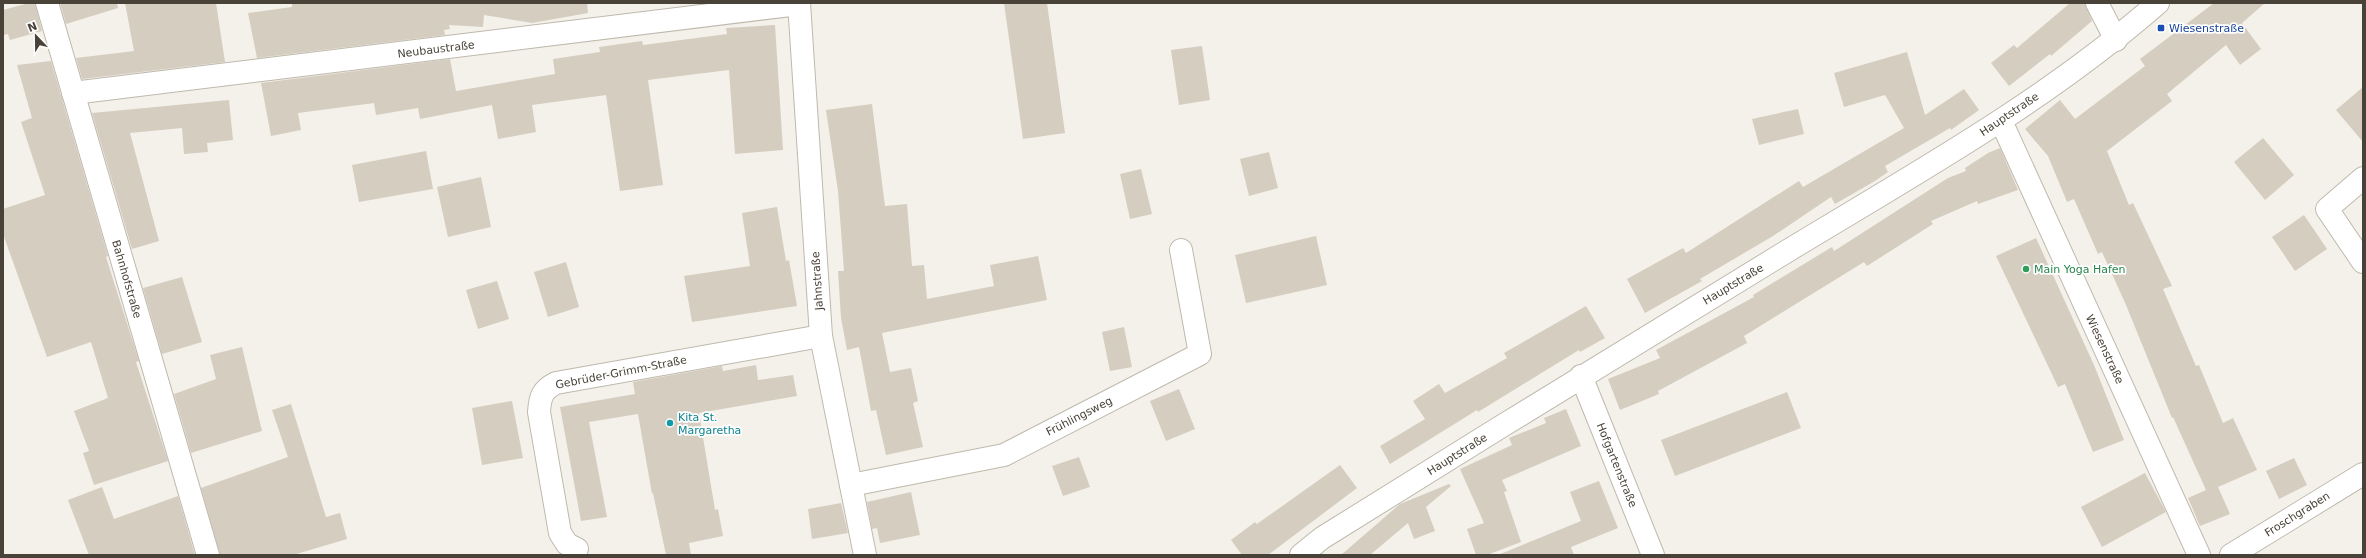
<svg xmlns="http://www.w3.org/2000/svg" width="2366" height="558" viewBox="0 0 2366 558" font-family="'DejaVu Sans',sans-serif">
	<rect width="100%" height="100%" fill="#f4f1ea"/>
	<!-- building -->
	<g fill="#d5cdc0">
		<path d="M 29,3 L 35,3 L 42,31 L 10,40 L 8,34 L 3,35 L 3,10 Z"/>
		<path d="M 60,3 L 117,3 L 118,8 L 66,24 Z"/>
		<path d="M 125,3 L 216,3 L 225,62 L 82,79 L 76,58 L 134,51 Z"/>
		<path d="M 292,3 L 587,3 L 588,13 L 532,23 L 484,15 L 483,27 L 449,25 L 450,29 L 444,30 L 445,35 L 257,58 L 248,13 L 292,7 Z"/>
		<path d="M 1004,3 L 1047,3 L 1065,133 L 1023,139 Z"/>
		<path d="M 2070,3 L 2085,3 L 2092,21 L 2051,56 L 2050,54 L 2009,86 L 1991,63 L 2014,45 L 2017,48 Z"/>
		<path d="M 2214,3 L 2265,3 L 2242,23 L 2261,49 L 2240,65 L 2226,45 L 2167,94 L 2172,101 L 2107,151 L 2129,205 L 2133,203 L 2172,286 L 2163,289 L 2196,366 L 2199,365 L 2223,423 L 2233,418 L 2257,470 L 2218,487 L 2230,514 L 2200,526 L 2188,498 L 2206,490 L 2173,417 L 2172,418 L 2126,305 L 2102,252 L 2098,254 L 2074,199 L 2067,202 L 2048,156 L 2025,129 L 2060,100 L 2075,119 L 2145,66 L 2140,59 Z"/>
		<path d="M 775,25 L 783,150 L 735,154 L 729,70 L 648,80 L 663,185 L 620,191 L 606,95 L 532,105 L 536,132 L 498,139 L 492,105 L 420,119 L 418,108 L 376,115 L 374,103 L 298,113 L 301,130 L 271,136 L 261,83 L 450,59 L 456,91 L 555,74 L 553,59 L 600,52 L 599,47 L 642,41 L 643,45 L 727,34 L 726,28 Z"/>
		<path d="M 1202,46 L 1210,100 L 1179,105 L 1171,50 Z"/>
		<path d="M 1907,52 L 1925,115 L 1964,89 L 1979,110 L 1951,130 L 1950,128 L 1885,166 L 1888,172 L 1875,181 L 1835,204 L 1831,197 L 1773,236 L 1700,279 L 1702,281 L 1645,313 L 1627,279 L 1683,248 L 1686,253 L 1799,181 L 1803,187 L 1904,128 L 1885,95 L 1844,107 L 1834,73 Z"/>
		<path d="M 51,61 L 108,256 L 106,257 L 139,361 L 136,362 L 168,461 L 94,485 L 83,453 L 89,451 L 74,411 L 108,398 L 91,342 L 47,357 L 3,234 L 3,209 L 45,195 L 21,122 L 32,118 L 17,65 Z"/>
		<path d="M 2363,87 L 2363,142 L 2336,110 Z"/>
		<path d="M 229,100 L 233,140 L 207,143 L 208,152 L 184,154 L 182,128 L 130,133 L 159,241 L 132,249 L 92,113 Z"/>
		<path d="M 872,104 L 885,206 L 907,204 L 912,266 L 924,265 L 927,299 L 994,286 L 990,265 L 1038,256 L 1047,300 L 882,333 L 890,372 L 911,368 L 918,401 L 913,403 L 923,447 L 886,455 L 876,410 L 871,411 L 859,347 L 847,350 L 841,318 L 838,271 L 844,271 L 838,191 L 826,110 Z"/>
		<path d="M 1798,109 L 1804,134 L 1759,145 L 1752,119 Z"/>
		<path d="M 2263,138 L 2294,175 L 2265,200 L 2234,162 Z"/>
		<path d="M 2000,148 L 2018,190 L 1978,204 L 1977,201 L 1931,221 L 1933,224 L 1867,266 L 1864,262 L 1744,336 L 1747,343 L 1658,391 L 1659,394 L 1620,410 L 1608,379 L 1660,358 L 1656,350 L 1754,297 L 1753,295 L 1832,247 L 1834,251 L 1948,178 L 1966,171 L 1965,168 L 1988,153 Z"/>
		<path d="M 426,151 L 433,189 L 359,202 L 352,165 Z"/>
		<path d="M 1269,152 L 1278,188 L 1249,196 L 1240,159 Z"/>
		<path d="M 1141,169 L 1152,214 L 1130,219 L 1120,174 Z"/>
		<path d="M 481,177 L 491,227 L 448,237 L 437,187 Z"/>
		<path d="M 777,207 L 786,261 L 789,260 L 797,306 L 692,322 L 684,276 L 750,266 L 742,213 Z"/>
		<path d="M 2304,215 L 2327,249 L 2295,271 L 2272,237 Z"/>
		<path d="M 1316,236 L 1327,285 L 1246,303 L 1235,255 Z"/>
		<path d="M 2036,238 L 2094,365 L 2124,440 L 2093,452 L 2065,384 L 2058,387 L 1996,256 Z"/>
		<path d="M 566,262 L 579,307 L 548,317 L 534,272 Z"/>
		<path d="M 182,277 L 202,342 L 162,354 L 143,288 Z"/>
		<path d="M 497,281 L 509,319 L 478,329 L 466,290 Z"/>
		<path d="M 1586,306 L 1605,338 L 1580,352 L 1579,350 L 1478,412 L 1477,410 L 1390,464 L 1380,446 L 1425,419 L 1413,401 L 1439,384 L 1445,393 L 1507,358 L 1504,353 Z"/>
		<path d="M 1124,327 L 1132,367 L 1110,371 L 1102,332 Z"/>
		<path d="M 242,347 L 262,431 L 191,453 L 174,394 L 216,379 L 210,355 Z"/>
		<path d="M 756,365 L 758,380 L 793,375 L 797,396 L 699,413 L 715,510 L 718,509 L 723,536 L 689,543 L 691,555 L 666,555 L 653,493 L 652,494 L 638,414 L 589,422 L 607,517 L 581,521 L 560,407 L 635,394 L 633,382 L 722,366 L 723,371 Z"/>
		<path d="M 1179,389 L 1195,429 L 1166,441 L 1150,401 Z"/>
		<path d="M 1787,392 L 1801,428 L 1675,476 L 1661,440 Z"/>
		<path d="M 512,401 L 523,458 L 482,465 L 472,408 Z"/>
		<path d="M 291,404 L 326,517 L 340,513 L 347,539 L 293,555 L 220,555 L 201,488 L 288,457 L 272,410 Z"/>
		<path d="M 1566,409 L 1581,446 L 1502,480 L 1507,491 L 1504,492 L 1521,542 L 1487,555 L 1476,555 L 1467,529 L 1484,523 L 1460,469 L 1512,445 L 1509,438 L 1546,423 L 1544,418 Z"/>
		<path d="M 1079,457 L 1090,487 L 1063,496 L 1052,466 Z"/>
		<path d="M 2294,458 L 2307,485 L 2279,499 L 2266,471 Z"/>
		<path d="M 1340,465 L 1357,488 L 1268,555 L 1242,555 L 1231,540 L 1255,522 L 1257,524 Z"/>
		<path d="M 2145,473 L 2166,512 L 2102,547 L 2081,507 Z"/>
		<path d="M 1599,481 L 1618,528 L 1571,547 L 1574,555 L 1498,555 L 1581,521 L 1570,492 Z"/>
		<path d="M 1449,484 L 1451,486 L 1426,507 L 1435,531 L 1414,539 L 1408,523 L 1370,555 L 1341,555 L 1400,504 Z"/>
		<path d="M 102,487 L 114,519 L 178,496 L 195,555 L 89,555 L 68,500 Z"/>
		<path d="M 911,492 L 920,535 L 880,543 L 877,528 L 872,529 L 867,502 Z"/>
		<path d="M 841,503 L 848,533 L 812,539 L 808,509 Z"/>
	</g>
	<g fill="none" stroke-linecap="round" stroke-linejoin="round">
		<defs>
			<g id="minor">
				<path d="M 47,3 L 208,555"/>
				<path d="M 799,3 L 821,336 L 865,555"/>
				<path d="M 2097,3 L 2116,40"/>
				<path d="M 73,93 L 799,4"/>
				<path d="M 2001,121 L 2199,555"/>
				<path d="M 2363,178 L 2327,209 L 2363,262"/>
				<path d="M 1581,376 L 1653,555"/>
				<path d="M 851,485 L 1004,455 L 1200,354 L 1181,250"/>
				<path d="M 577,549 L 567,544 L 560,533 L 539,412 C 540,397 542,390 556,383 L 821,336"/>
				<path d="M 2231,555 L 2363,474"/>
			</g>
			<path id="tertiary" d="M 1301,555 L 1322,538 C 1477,441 1633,345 1789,250 C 1916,173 2046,101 2158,3"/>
		</defs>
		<!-- minor casing -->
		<use href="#minor" stroke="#bfb9ad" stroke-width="24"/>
		<!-- tertiary casing -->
		<use href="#tertiary" stroke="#bfb9ad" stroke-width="24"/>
		<!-- minor -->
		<use href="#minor" stroke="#fff" stroke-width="22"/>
		<!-- tertiary -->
		<use href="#tertiary" stroke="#fff" stroke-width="22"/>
	</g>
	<!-- markers -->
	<rect fill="#1a4fb4" stroke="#fff" stroke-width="1.5" x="2157" y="24" width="8" height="8" rx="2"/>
	<circle fill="#2e9e5b" stroke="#fff" stroke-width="1.5" cx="2026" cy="269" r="4"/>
	<circle fill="#0f9aa8" stroke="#fff" stroke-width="1.5" cx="670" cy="423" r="4"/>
	<g text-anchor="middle" stroke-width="3.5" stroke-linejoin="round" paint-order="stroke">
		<!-- transit labels -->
		<g font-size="11" fill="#164399" stroke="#fff" text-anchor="start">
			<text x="2169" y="32">Wiesenstraße</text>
		</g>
		<!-- street labels -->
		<g font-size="11" fill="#484238" stroke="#fff">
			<text transform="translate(436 49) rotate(-7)" y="4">Neubaustraße</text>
			<text transform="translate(2009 114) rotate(-34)" y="4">Hauptstraße</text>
			<text transform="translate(127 279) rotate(74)" y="4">Bahnhofstraße</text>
			<text transform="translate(817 281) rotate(-94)" y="4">Jahnstraße</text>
			<text transform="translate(1733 284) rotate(-31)" y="4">Hauptstraße</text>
			<text transform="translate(2105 349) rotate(65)" y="4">Wiesenstraße</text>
			<text transform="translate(621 372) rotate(-11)" y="4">Gebrüder-Grimm-Straße</text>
			<text transform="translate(1079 416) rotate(-27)" y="4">Frühlingsweg</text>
			<text transform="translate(1457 454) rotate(-32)" y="4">Hauptstraße</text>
			<text transform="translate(1617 465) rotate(68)" y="4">Hofgartenstraße</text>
			<text transform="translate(2297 514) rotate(-32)" y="4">Froschgraben</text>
		</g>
		<!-- leisure labels -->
		<g font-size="11" fill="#27864d" stroke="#fff" text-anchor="start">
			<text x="2034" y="273">Main Yoga Hafen</text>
		</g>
		<!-- culture labels -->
		<g font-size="11" fill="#0d838f" stroke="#fff" text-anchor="start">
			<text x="678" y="421">Kita St.<tspan x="678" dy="13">Margaretha</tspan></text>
		</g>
	</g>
	<!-- border -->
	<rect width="2366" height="558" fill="none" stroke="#484238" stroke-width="8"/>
	<!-- north arrow -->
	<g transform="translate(36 36) rotate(338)" stroke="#ffffff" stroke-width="3" paint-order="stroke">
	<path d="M0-3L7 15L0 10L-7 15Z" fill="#484238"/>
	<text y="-6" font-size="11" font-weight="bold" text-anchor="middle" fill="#484238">N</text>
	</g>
</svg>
